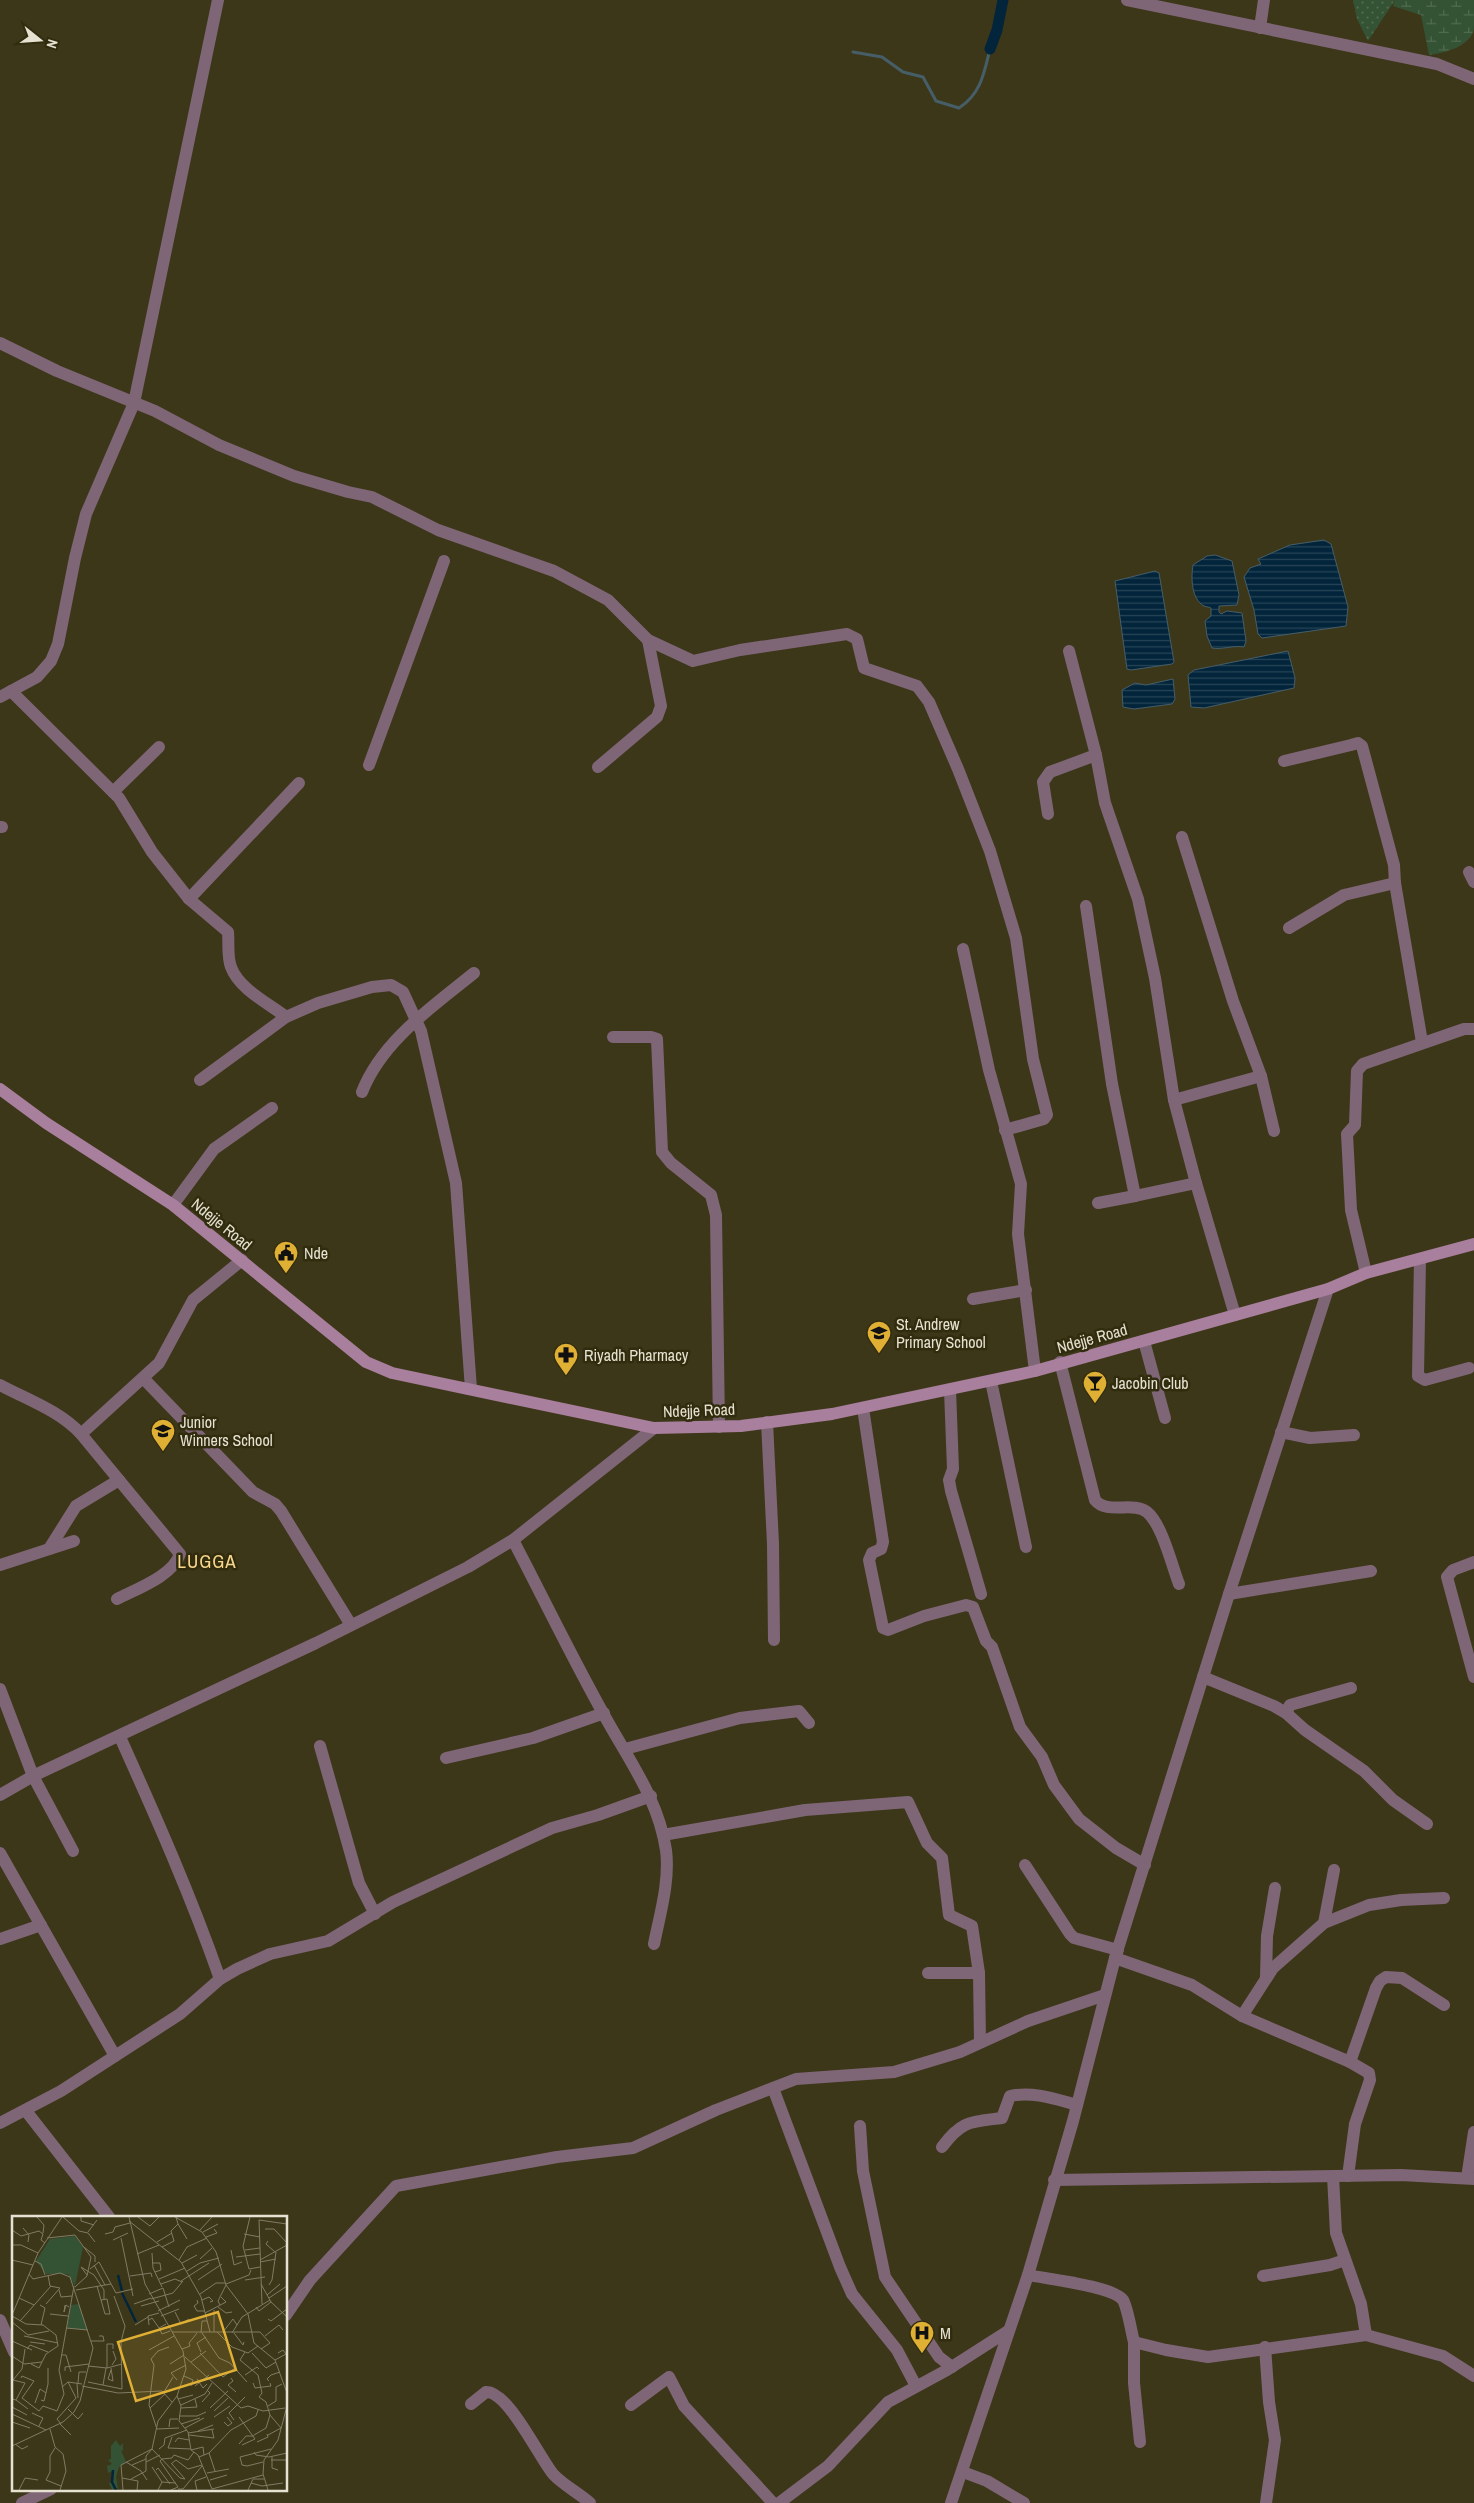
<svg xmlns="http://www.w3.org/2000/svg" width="1474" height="2503" viewBox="0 0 1474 2503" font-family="'Archivo Narrow',sans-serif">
	<defs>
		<pattern id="grass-dots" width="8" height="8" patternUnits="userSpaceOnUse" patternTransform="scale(1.25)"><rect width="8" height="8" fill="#345334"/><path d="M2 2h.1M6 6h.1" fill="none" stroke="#516b50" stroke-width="1.8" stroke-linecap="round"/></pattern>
		<pattern id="wetland-marsh" width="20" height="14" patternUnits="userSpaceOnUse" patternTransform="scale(1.25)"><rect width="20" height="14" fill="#345334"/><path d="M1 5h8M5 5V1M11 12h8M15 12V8" fill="none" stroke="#516b50"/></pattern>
		<pattern id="water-rules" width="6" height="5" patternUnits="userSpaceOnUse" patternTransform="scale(1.25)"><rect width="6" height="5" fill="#02253b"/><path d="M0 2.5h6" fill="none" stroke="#274456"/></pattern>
	</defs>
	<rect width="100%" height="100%" fill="#3d371a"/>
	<!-- grass -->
	<path fill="url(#grass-dots)" d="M 1353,0 L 1395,0 L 1368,41 L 1357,19 Z"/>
	<!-- wetland -->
	<path fill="url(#wetland-marsh)" d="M 1395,0 L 1474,0 C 1474,9 1474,19 1474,28 C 1471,47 1444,53 1429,55 L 1421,15 L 1393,6 Z"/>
	<!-- water -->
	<g fill="url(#water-rules)" stroke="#465e68">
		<path d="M 1324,540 L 1331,544 L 1348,607 L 1346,626 L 1262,638 L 1258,634 L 1254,610 L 1244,577 L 1250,568 L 1261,564 L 1258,559 L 1290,545 Z"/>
		<path d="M 1215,555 L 1232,561 L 1239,595 L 1237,605 L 1219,606 L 1219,612 L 1221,614 L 1227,611 L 1242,613 L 1246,641 L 1244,647 C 1233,645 1222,650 1212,648 L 1207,636 L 1205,621 L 1211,616 L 1211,608 C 1209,607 1207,607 1204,606 C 1191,599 1191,577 1193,565 L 1207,556 Z"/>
		<path d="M 1155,571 L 1159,573 L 1174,662 L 1172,664 L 1131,670 L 1127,669 L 1115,581 Z"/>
		<path d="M 1288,651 L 1295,678 L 1294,688 L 1204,708 L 1191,707 L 1188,675 L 1194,670 Z"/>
		<path d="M 1173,679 L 1175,699 L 1172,704 L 1134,709 L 1123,707 L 1122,690 L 1135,683 L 1146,685 Z"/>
	</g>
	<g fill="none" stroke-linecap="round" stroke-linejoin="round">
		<!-- stream -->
		<path stroke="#465e68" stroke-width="3" d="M 853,52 L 882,57 L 903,72 L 923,77 L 936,101 L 959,108 C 981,94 984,73 990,49"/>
		<!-- canal -->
		<path stroke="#02253b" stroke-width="11" d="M 990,49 L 997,30 L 1003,0"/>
		<!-- street -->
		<g stroke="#7f6677" stroke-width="12">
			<path d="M 1127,0 L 1437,64 L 1474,79"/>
			<path d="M 1260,28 L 1264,0"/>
			<path d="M 0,343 L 57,371 L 155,411 L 219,445 L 294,476 L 348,492 L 372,497 L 438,530 L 554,571 L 608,600 L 648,640 L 693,661 L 740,650 L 847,634 L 857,639 L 864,668 L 917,686 L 929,702 L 958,769 L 990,851 L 1016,938 L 1033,1059 L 1047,1115 L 1044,1119 L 1005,1130"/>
			<path d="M 1069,651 L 1096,755 L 1105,803 L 1138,899 L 1155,978 L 1174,1100 L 1196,1183 L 1235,1315"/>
			<path d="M 11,691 L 119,798 L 152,852 L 189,899 L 228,932 C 229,942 227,957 231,967 C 239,989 268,1003 286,1017"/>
			<path d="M 0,697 L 37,677 L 51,661 L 58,644 L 75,558 L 86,514 L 134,403 L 218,0"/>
			<path d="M 1284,761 L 1351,745 L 1358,743 L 1362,746 L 1394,865 L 1395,883"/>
			<path d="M 369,765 L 444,561"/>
			<path d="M 598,767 L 657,717 L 661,706 L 648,640"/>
			<path d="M 113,792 L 159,747"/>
			<path d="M 1048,814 L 1043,782 L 1050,772 L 1096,755"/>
			<path d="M 0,827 L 2,827"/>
			<path d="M 1469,872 L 1474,882"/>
			<path d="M 189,899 L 299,783"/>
			<path d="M 1086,906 L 1112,1084 L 1135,1196 L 1196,1183"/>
			<path d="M 1289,928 L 1344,895 L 1395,883 L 1422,1042"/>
			<path d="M 963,949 L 989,1070 L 1021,1184 L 1018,1234 L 1035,1371"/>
			<path d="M 613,1037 L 651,1037 L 657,1039 L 662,1152 L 671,1163 L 711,1195 L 716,1215 L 719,1427"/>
			<path d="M 1261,1076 L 1274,1131"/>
			<path d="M 200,1080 L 286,1017 L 318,1003 L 372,987 L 391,985 L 403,992 L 421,1031 L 456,1183 L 471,1389"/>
			<path d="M 362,1092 C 382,1041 432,1007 474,973"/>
			<path d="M 1174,1100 L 1261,1076 L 1233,1001 L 1182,837"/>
			<path d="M 1098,1203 L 1135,1196"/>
			<path d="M 173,1205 L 214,1149 L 272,1108"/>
			<path d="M 1420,1259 L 1418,1376 L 1425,1380 L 1469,1368"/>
			<path d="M 1366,1273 L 1351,1210 L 1347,1134 L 1355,1125 L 1357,1071 L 1363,1064 L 1464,1029 L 1474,1029"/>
			<path d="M 973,1299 L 1026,1290"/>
			<path d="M 1144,1341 L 1165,1418"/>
			<path d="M 1060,1362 L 1095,1500 C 1107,1515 1133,1501 1147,1512 C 1162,1524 1172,1566 1179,1584"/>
			<path d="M 143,1378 L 253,1492 L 275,1504 L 281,1511 L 351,1625"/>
			<path d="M 991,1381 L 1026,1547"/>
			<path d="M 0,1385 C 28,1400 60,1411 81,1434 L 159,1363 L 193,1300 L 242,1260"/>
			<path d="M 950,1390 L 953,1469 L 949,1480 L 951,1491 L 981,1594"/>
			<path d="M 863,1408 L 883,1542 L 881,1549 L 872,1553 L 869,1560 L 883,1628 L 888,1630 L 924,1616 L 966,1605 L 973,1607 L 986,1641 L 992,1647 L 1020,1727 L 1042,1757 L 1054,1785 L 1079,1819 L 1116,1848 L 1145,1865"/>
			<path d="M 767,1422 L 773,1544 L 774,1640"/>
			<path d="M 1281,1432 L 1310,1438 L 1354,1435"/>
			<path d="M 81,1434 L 180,1554 C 173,1576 136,1589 117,1599"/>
			<path d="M 513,1540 C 546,1603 577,1668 612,1729 C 635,1769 659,1804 666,1850 C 670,1881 660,1914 654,1944"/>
			<path d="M 49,1549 L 76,1506 L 119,1480"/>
			<path d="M 1474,1562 L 1453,1570 L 1447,1577 L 1474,1677"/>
			<path d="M 0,1565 L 74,1541"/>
			<path d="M 1229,1594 L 1371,1571"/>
			<path d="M 1203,1677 L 1274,1706 L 1286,1713 L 1305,1730 L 1364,1771 L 1393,1800 L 1427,1824"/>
			<path d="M 0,1689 L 33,1776 L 73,1851"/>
			<path d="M 1286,1713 L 1290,1705 L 1351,1688"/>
			<path d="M 120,1737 C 156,1817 191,1896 220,1979"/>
			<path d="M 320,1746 L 359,1883 L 375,1914"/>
			<path d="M 625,1749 L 740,1718 L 799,1711 L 809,1723"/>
			<path d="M 446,1758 L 533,1738 L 604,1713"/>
			<path d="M 0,1795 L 33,1776 L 316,1643 L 468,1567 L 513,1540 L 654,1428"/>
			<path d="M 663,1835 L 805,1810 L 908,1802 L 927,1843 L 942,1858 L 949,1915 L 972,1926 L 979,1973 L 980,2042"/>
			<path d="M 0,1853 L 115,2056"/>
			<path d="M 1025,1865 L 1070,1934 L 1074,1938 L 1118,1950"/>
			<path d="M 1324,1923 L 1334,1870"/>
			<path d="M 0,1939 L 41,1925"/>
			<path d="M 1115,1958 L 1192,1985 L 1242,2016 L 1350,2062 L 1369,2073 L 1370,2080 L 1355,2124 L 1348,2176"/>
			<path d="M 928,1973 L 979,1973"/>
			<path d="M 1266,1978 L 1267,1936 L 1275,1888"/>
			<path d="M 1242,2016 L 1273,1968 L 1324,1923 L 1369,1905 L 1401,1900 L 1444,1898"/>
			<path d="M 1350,2062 L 1376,1988 L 1380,1981 L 1386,1977 L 1402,1978 L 1444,2005"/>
			<path d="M 773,2088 L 840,2267 L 852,2294 L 897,2350 L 916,2386"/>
			<path d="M 26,2111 L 109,2217"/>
			<path d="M 0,2123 L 61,2091 L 180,2014 L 220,1979 L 237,1969 L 270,1954 L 328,1941 L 393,1902 L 552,1828 L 598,1815 L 651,1796"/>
			<path d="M 860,2126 L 863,2171 L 885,2277 L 939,2357 L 952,2367"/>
			<path d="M 942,2147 C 962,2120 971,2122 1002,2118 L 1010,2096 C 1033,2091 1055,2099 1077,2105"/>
			<path d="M 1333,2176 L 1336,2233 L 1361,2304 L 1366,2335"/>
			<path d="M 1467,2178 L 1474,2132"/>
			<path d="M 1054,2180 L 1401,2175 L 1474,2179"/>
			<path d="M 1028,2275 C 1047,2279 1113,2286 1123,2300 C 1128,2309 1131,2331 1134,2342 L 1166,2350 L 1208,2357 L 1366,2335 L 1443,2356 L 1474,2376"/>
			<path d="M 1263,2276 L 1330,2265 L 1345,2260"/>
			<path d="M 286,2315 L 310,2280 L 396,2186 L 557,2157 L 633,2148 L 716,2110 L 796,2079 L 894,2072 L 960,2052 L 1028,2021 L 1105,1995"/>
			<path d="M 0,2320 L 14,2352"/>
			<path d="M 1134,2342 L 1134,2383 L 1140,2442"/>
			<path d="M 1265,2347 L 1269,2402 L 1275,2440 L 1266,2503"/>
			<path d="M 471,2404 L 486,2392 C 508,2391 539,2457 553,2474 C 563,2485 579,2493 590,2503"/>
			<path d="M 631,2405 L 669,2377 L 684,2406 L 773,2503"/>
			<path d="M 963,2472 L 987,2481 L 1024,2503"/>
			<path d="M 22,2503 L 51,2489"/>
			<path d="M 779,2503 L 828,2466 L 888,2402 L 947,2370 L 1008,2331"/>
			<path d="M 951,2503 L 1028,2275 L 1073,2121 L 1115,1958 L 1229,1594 L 1328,1289"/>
		</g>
		<!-- secondary -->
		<path stroke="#a87f9c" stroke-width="12" d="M 0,1089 L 46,1123 L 173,1205 L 366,1362 L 392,1373 L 654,1428 L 741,1426 L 832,1414 L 1035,1371 L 1328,1289 L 1366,1273 L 1474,1244"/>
	</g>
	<!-- icons -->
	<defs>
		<symbol id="civic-pin" viewBox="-11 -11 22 30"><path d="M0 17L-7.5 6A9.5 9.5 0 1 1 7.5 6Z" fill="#e0b034" stroke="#322c0f"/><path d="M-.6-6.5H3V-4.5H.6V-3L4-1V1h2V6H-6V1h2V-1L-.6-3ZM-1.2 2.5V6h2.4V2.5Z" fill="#111"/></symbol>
		<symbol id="school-pin" viewBox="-11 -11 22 30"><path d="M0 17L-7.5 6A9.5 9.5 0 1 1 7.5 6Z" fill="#e0b034" stroke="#322c0f"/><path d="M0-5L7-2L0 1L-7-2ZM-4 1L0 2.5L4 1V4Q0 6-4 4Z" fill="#111"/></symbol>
		<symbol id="pharmacy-pin" viewBox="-11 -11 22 30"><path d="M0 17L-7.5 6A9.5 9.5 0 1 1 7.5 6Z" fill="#e0b034" stroke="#322c0f"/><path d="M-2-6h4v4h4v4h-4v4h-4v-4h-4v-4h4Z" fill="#111"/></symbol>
		<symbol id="bar-pin" viewBox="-11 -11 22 30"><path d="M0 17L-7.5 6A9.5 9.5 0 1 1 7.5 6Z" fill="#e0b034" stroke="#322c0f"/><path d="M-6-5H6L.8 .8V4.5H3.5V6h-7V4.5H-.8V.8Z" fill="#111"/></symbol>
		<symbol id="hospital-pin" viewBox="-11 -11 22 30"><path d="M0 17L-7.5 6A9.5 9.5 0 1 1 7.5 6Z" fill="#e0b034" stroke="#322c0f"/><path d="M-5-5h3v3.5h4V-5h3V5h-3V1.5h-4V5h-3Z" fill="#111"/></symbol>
	</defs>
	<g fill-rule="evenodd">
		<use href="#civic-pin" x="272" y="1239" width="28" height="38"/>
		<use href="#school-pin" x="865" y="1319" width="28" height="38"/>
		<use href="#pharmacy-pin" x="552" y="1341" width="28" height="38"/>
		<use href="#bar-pin" x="1081" y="1369" width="28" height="38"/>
		<use href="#school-pin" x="149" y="1417" width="28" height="38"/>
		<use href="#hospital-pin" x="908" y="2319" width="28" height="38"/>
	</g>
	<g text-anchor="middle" stroke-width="5" stroke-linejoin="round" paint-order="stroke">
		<!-- street labels -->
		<g font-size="16" fill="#e5e2d1" stroke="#322c0f">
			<text transform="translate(222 1224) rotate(39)" y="6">Ndejje Road</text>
			<text transform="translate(1092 1338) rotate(-15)" y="6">Ndejje Road</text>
			<text transform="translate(699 1410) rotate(-2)" y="6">Ndejje Road</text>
		</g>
		<!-- poi labels -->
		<g font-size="16" fill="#e5e2d1" stroke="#322c0f" text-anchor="start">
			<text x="304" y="1259">Nde</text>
			<text x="896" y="1330">St. Andrew<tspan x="896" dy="18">Primary School</tspan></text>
			<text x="584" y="1361">Riyadh Pharmacy</text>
			<text x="1112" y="1389">Jacobin Club</text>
			<text x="180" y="1428">Junior<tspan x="180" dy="18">Winners School</tspan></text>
			<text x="940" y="2339">M</text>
		</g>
		<!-- quarter labels -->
		<g font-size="19" letter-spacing="1" fill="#f7d68c" stroke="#322c0f">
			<text x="207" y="1568">LUGGA</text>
		</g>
	</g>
	<!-- overview -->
	<g transform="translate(12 2216)">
		<rect width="275" height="275" fill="#3d371a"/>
		<path d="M 63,20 L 71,31 L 63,70 L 56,58 L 34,58 L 24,45 L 38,23 ZM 67,88 L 75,114 L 55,112 L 59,89 Z" fill="#345334"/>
		<path d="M 104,224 L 108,230 L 111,227 L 111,235 L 109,234 L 114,246 L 107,251 L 104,261 L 106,272 L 100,274 L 97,267 L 100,267 L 101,255 L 96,257 L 95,250 L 100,248 L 96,244 L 99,243 L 99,230 Z" fill="#345334"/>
		<path fill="none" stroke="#02253b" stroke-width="2.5" d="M 106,59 L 110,75M 110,77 L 124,106M 101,254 L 100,266 L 104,274"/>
		<path fill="none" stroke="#807b63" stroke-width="1" d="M 25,1 L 32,9 L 31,17M 51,1 L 67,15 L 76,17 L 83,26M 69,1 L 69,5 L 82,9M 126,1 L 138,10 L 147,1M 163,1 L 190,16 L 204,36 L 214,69 L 236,98 L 242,127 L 263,144 L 275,177M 238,1 L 231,30 L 237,53 L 248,51M 117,5 L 169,46 L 189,81 L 198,116M 166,8 L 175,23M 11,12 L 17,19 L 16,26M 253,13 L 262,13 L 275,27M 0,14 L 9,20 L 27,15 L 31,18 L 29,24 L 33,27M 188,14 L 200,1M 76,16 L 85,4M 191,16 L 206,8M 93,18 L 101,16 L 103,11 L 118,7M 232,18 L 248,21M 194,21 L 205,17 L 202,13M 35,22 L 63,19 L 79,41 L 75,60 L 63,71M 109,22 L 121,80M 101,24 L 116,17M 256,25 L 254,28 L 263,36M 145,26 L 160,17M 0,29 L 9,29 L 26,37M 72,31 L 83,40 L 83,46M 150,31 L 162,25 L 159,15 L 166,8 L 164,1M 219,34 L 222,49 L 230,46M 233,34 L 248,32M 140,37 L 141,52 L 150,71M 125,38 L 147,29M 224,41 L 248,38M 188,43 L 200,32M 0,44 L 21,49M 167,44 L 175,31 L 195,22M 248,44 L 275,29M 23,45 L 29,48 L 33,59M 248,46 L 264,43M 140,47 L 148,47 L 149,54 L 143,56M 170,47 L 185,39M 82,49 L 93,69M 78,53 L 87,46 L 104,77 L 121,73M 175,55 L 188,47 L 207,42M 75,59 L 69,51 L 82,59 L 92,74 L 92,83M 118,60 L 139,57 L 140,61M 147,63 L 173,52M 186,64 L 210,48M 233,64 L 253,61M 169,65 L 197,47M 149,68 L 163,63 L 170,66M 214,68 L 237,59 L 239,54M 249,68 L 259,86 L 275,101M 257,69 L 260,64 L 264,36M 85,70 L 93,98 L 98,98 L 95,83 L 89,84M 151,72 L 157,91M 47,74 L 49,81 L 60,80M 64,74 L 99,68M 137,78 L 151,72M 188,78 L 204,67 L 213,67M 255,79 L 268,68M 7,82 L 22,89M 257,82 L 275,70M 139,83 L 161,77 L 171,65M 185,84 L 186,87 L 182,90 L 185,95 L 192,95M 190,84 L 197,81 L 201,85 L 198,86M 34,88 L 48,72 L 38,70 L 36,59M 122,88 L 139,82M 250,88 L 247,4 L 275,8M 28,89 L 33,92 L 29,109M 53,89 L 52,96 L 54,89 L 57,91M 208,89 L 206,85 L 214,69M 129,90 L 147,85M 206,91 L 214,97 L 220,96M 244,91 L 247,95 L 259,86M 202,94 L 202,116M 146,95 L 168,84M 163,96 L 169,108 L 177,103M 193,97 L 214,86 L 209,81M 38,98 L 56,100M 0,99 L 26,37 L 50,1M 0,100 L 14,108 L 31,109 L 44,119 L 46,130 L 34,138 L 27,152 L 19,148M 149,100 L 167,93M 256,103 L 259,105 L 275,93M 137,104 L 140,102 L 147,112 L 154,108M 8,105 L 39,70M 0,106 L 16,119 L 37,115M 123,109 L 136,101M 137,109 L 136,100 L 147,97M 54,112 L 76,114M 147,112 L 150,118 L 158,115M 160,116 L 248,116 L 258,127 L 249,133M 205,116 L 220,131 L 236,137 L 246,130M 211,116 L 221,103 L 225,109M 189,117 L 190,105 L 195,105M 190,117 L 207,142 L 218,147 L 235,166M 220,117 L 230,101 L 258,84M 222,117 L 231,129 L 232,126M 12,120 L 46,127M 253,120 L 267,109 L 271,114M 0,125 L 20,134M 79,125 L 92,125 L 91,120 L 87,120M 18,126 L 33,128M 157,131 L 146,135 L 139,143 L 142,149 L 137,189 L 145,213 L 167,212M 13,133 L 10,153 L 1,164 L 13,167M 15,133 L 18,129 L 36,136M 170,133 L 178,130 L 177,127 L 185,117M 137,134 L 162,120M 189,136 L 185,127 L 194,121M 233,136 L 228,144 L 246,159 L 250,177 L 247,181 L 254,186 L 258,199 L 269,212 L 256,219M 188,137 L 211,161 L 223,152M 240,137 L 254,152 L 264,146M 49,139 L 54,139 L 59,156M 0,140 L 12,148 L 30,146M 173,141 L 229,192 L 236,190 L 251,195 L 273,192M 263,144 L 274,138 L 271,134 L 266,137M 179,146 L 194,135M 158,148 L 172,139M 100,149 L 104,143 L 101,135M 76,150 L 95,152 L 110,148M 95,152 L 95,128 L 101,128 L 101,133M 99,152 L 101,165 L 96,163 L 99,154M 53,155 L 53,151 L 77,148M 233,159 L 245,151 L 247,153M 172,160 L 181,164 L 179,170M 9,162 L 10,160 L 22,165 L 10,182 L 27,195 L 31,190 L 45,195 L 52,178 L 47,154 L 62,70M 219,162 L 221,165 L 216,169 L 224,176M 185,163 L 191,172 L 195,168M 165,164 L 159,157 L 174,149M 257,165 L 255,163 L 259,159 L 268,156M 76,166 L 110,173 L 109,126 L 113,110 L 102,80M 65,167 L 66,182M 66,167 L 67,156 L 74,156M 241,167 L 243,172 L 259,170 L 258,167M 91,169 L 94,152M 70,170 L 106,177 L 150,175 L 160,186M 183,170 L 197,159M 50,171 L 56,166 L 70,168M 152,176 L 161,161M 165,180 L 169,190 L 167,205 L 176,216 L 179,234 L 186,239 L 200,273M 0,183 L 4,184 L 13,167M 166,183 L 181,179M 4,184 L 16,193M 29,184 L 32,185 L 36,168 L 36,152M 190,186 L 198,177 L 195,174M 23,187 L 28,173 L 34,177M 169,189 L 193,178 L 200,167M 256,190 L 264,185 L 264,171 L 270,168M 0,191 L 15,199M 138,192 L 153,178M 169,192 L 185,191 L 183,183M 198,192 L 216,175M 56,193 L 66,203 L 71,197M 202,195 L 216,182M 20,197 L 31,202 L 27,210M 0,198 L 34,214M 167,200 L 185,200 L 194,196M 202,201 L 218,190M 227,201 L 243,223 L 230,229M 222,204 L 217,197 L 233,181M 0,206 L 18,212M 212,206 L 216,210 L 220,207 L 215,201M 48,208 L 59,219M 49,208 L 45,203 L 64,182 L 56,166M 169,208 L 188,202M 157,211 L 158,203 L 166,203M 173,212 L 192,202M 38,213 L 43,231 L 51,238 L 54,255 L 48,274M 186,215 L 201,209M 176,217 L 202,213M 177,219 L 202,222 L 200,214M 242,219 L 254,212 L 258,199M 160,221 L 156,232 L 179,233M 163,226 L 166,222 L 177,224M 245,226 L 256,221 L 255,218M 3,228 L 10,233 L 16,230M 227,228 L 234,220 L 242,220M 0,230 L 51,206 L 62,196 L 68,185 L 81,132 L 58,61 L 48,57 L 21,63 L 17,58M 43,232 L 38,240 L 38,256 L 34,264 L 49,270M 147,233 L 152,229 L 153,222 L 175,214M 179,234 L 191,231 L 192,239M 242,236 L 244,239 L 257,241 L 275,237M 197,237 L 203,255M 187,241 L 197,237 L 219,214 L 244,200 L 246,194M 260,241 L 260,252 L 266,254M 150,243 L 148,245 L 166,271 L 159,274M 150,243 L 160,242 L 162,239 L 176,244 L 182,236M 259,244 L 275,244M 114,246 L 129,255 L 135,264M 134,246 L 148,239M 251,246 L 235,250 L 230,249 L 228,241 L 259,233M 159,248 L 164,244 L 176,253 L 190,249M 120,249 L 134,243M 140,251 L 150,266M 144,254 L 146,252 L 158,268M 195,257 L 217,253M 110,262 L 126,265 L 125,274M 119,263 L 134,255 L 134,240 L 140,233 L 168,262 L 173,263 L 160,248M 198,264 L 215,259M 239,267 L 250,270 L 271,267M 166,273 L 171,273 L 190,250M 200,273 L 251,259M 7,274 L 13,262 L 26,264M 111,274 L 109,249 L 140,233 L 146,205 L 165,180 L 174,153 L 171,135 L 133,68 L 117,1M 146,274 L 150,266 L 164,267M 185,274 L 183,265 L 194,261M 236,274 L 241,263 L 252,263M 256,274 L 251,258 L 252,244 L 266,224 L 275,190"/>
		<path fill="#e0b034" fill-opacity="0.15" stroke="#e0b034" stroke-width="2.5" d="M 206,96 L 224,154 L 124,185 L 106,126 Z"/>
		<rect width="275" height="275" fill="none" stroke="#e5e2d1" stroke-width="2.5"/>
	</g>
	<!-- north arrow -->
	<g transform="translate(40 40) rotate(107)" stroke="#322c0f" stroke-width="4" paint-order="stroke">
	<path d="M0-4L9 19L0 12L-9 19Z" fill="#e5e2d1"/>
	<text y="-8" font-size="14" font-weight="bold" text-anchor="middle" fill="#e5e2d1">N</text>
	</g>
</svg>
